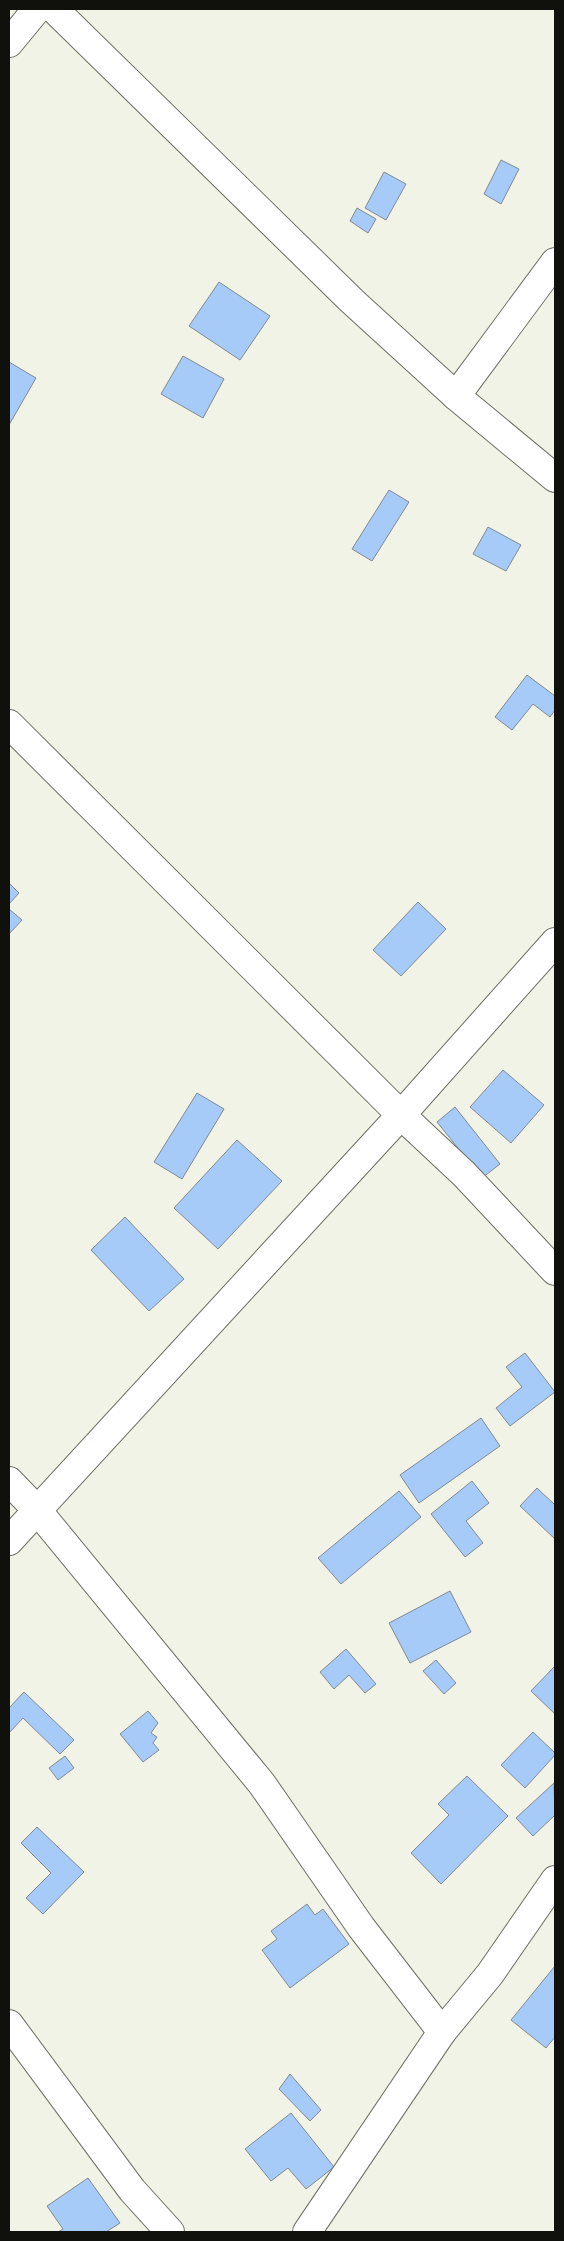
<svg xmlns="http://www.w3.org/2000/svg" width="564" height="2241" viewBox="0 0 564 2241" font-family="'Alegreya Sans',sans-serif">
	<rect width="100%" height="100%" fill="#f2f3e7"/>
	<!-- building -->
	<g fill="#a6cbf8" stroke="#818992">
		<path d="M 501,160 L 519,169 L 501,204 L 484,194 Z"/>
		<path d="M 384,172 L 406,184 L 386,220 L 365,208 Z"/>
		<path d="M 357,208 L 376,219 L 368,233 L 350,221 Z"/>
		<path d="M 219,282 L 270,316 L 240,360 L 189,326 Z"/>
		<path d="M 183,356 L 224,379 L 203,418 L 161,394 Z"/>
		<path d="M 9,362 L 36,378 L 9,425 Z"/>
		<path d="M 389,490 L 409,502 L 372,561 L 352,549 Z"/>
		<path d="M 488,527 L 521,545 L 506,571 L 473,554 Z"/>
		<path d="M 527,675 L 555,696 L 555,710 L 550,717 L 533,704 L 512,730 L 495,717 Z"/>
		<path d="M 9,883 L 19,893 L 9,904 Z"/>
		<path d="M 418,902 L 446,929 L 401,976 L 373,950 Z"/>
		<path d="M 9,909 L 22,920 L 9,934 Z"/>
		<path d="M 503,1070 L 544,1105 L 511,1143 L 470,1107 Z"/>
		<path d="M 197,1093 L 224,1109 L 182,1179 L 154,1162 Z"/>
		<path d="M 455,1107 L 500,1164 L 482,1178 L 437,1122 Z"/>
		<path d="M 237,1140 L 282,1181 L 218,1249 L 174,1208 Z"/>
		<path d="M 125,1217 L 184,1279 L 149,1311 L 91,1250 Z"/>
		<path d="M 525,1353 L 555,1392 L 510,1426 L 496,1408 L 522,1387 L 506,1367 Z"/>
		<path d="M 481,1418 L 500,1446 L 419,1503 L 400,1475 Z"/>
		<path d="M 472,1481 L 489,1503 L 466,1521 L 483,1543 L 465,1557 L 431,1514 Z"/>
		<path d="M 537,1488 L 555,1505 L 555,1539 L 520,1506 Z"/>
		<path d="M 399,1491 L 421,1517 L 341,1584 L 318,1558 Z"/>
		<path d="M 450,1591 L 471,1632 L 410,1663 L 389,1623 Z"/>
		<path d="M 346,1649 L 376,1684 L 365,1693 L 349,1675 L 334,1689 L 320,1672 Z"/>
		<path d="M 436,1660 L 456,1683 L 444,1694 L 423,1671 Z"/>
		<path d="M 555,1666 L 555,1714 L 531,1691 Z"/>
		<path d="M 24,1692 L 74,1740 L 60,1754 L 23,1718 L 9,1733 L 9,1708 Z"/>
		<path d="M 148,1711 L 158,1723 L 151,1733 L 157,1737 L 153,1743 L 159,1750 L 143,1762 L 120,1734 Z"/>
		<path d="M 533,1732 L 555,1753 L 555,1755 L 525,1788 L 501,1765 Z"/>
		<path d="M 65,1756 L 74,1768 L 58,1780 L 49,1768 Z"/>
		<path d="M 467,1776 L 508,1816 L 441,1884 L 411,1853 L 449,1815 L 438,1804 Z"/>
		<path d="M 554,1783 L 555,1815 L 533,1836 L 516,1818 Z"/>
		<path d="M 37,1827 L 84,1872 L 43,1914 L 26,1898 L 51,1873 L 21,1843 Z"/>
		<path d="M 307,1904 L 315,1915 L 323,1909 L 349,1944 L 290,1988 L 262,1950 L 277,1939 L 271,1931 Z"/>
		<path d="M 555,1966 L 555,2037 L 546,2048 L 511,2020 Z"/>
		<path d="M 290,2074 L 321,2110 L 310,2121 L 279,2089 Z"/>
		<path d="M 291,2113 L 334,2167 L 306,2189 L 288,2168 L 271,2181 L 245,2149 Z"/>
		<path d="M 88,2178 L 120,2223 L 106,2232 L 58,2232 L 63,2229 L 47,2206 Z"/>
	</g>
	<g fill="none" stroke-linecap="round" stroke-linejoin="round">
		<defs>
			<g id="minor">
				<path d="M 54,9 L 352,301 L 456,396 L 555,478"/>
				<path d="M 9,43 L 37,9"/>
				<path d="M 456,396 L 555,262"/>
				<path d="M 9,724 L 401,1115 L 464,1174 L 555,1271"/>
				<path d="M 9,1481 L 37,1510 L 262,1784 L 361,1927 L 442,2032"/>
				<path d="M 9,1541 L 401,1115 L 555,942"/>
				<path d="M 9,2024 L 132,2190 L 170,2232"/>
				<path d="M 307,2232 L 442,2032 L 490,1974 L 555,1880"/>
			</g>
		</defs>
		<!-- minor casing -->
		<use href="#minor" stroke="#6d6e63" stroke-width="30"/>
		<!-- minor -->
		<use href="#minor" stroke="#fff" stroke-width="28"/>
	</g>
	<!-- border -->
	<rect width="564" height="2241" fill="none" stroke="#10110d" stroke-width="20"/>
</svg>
